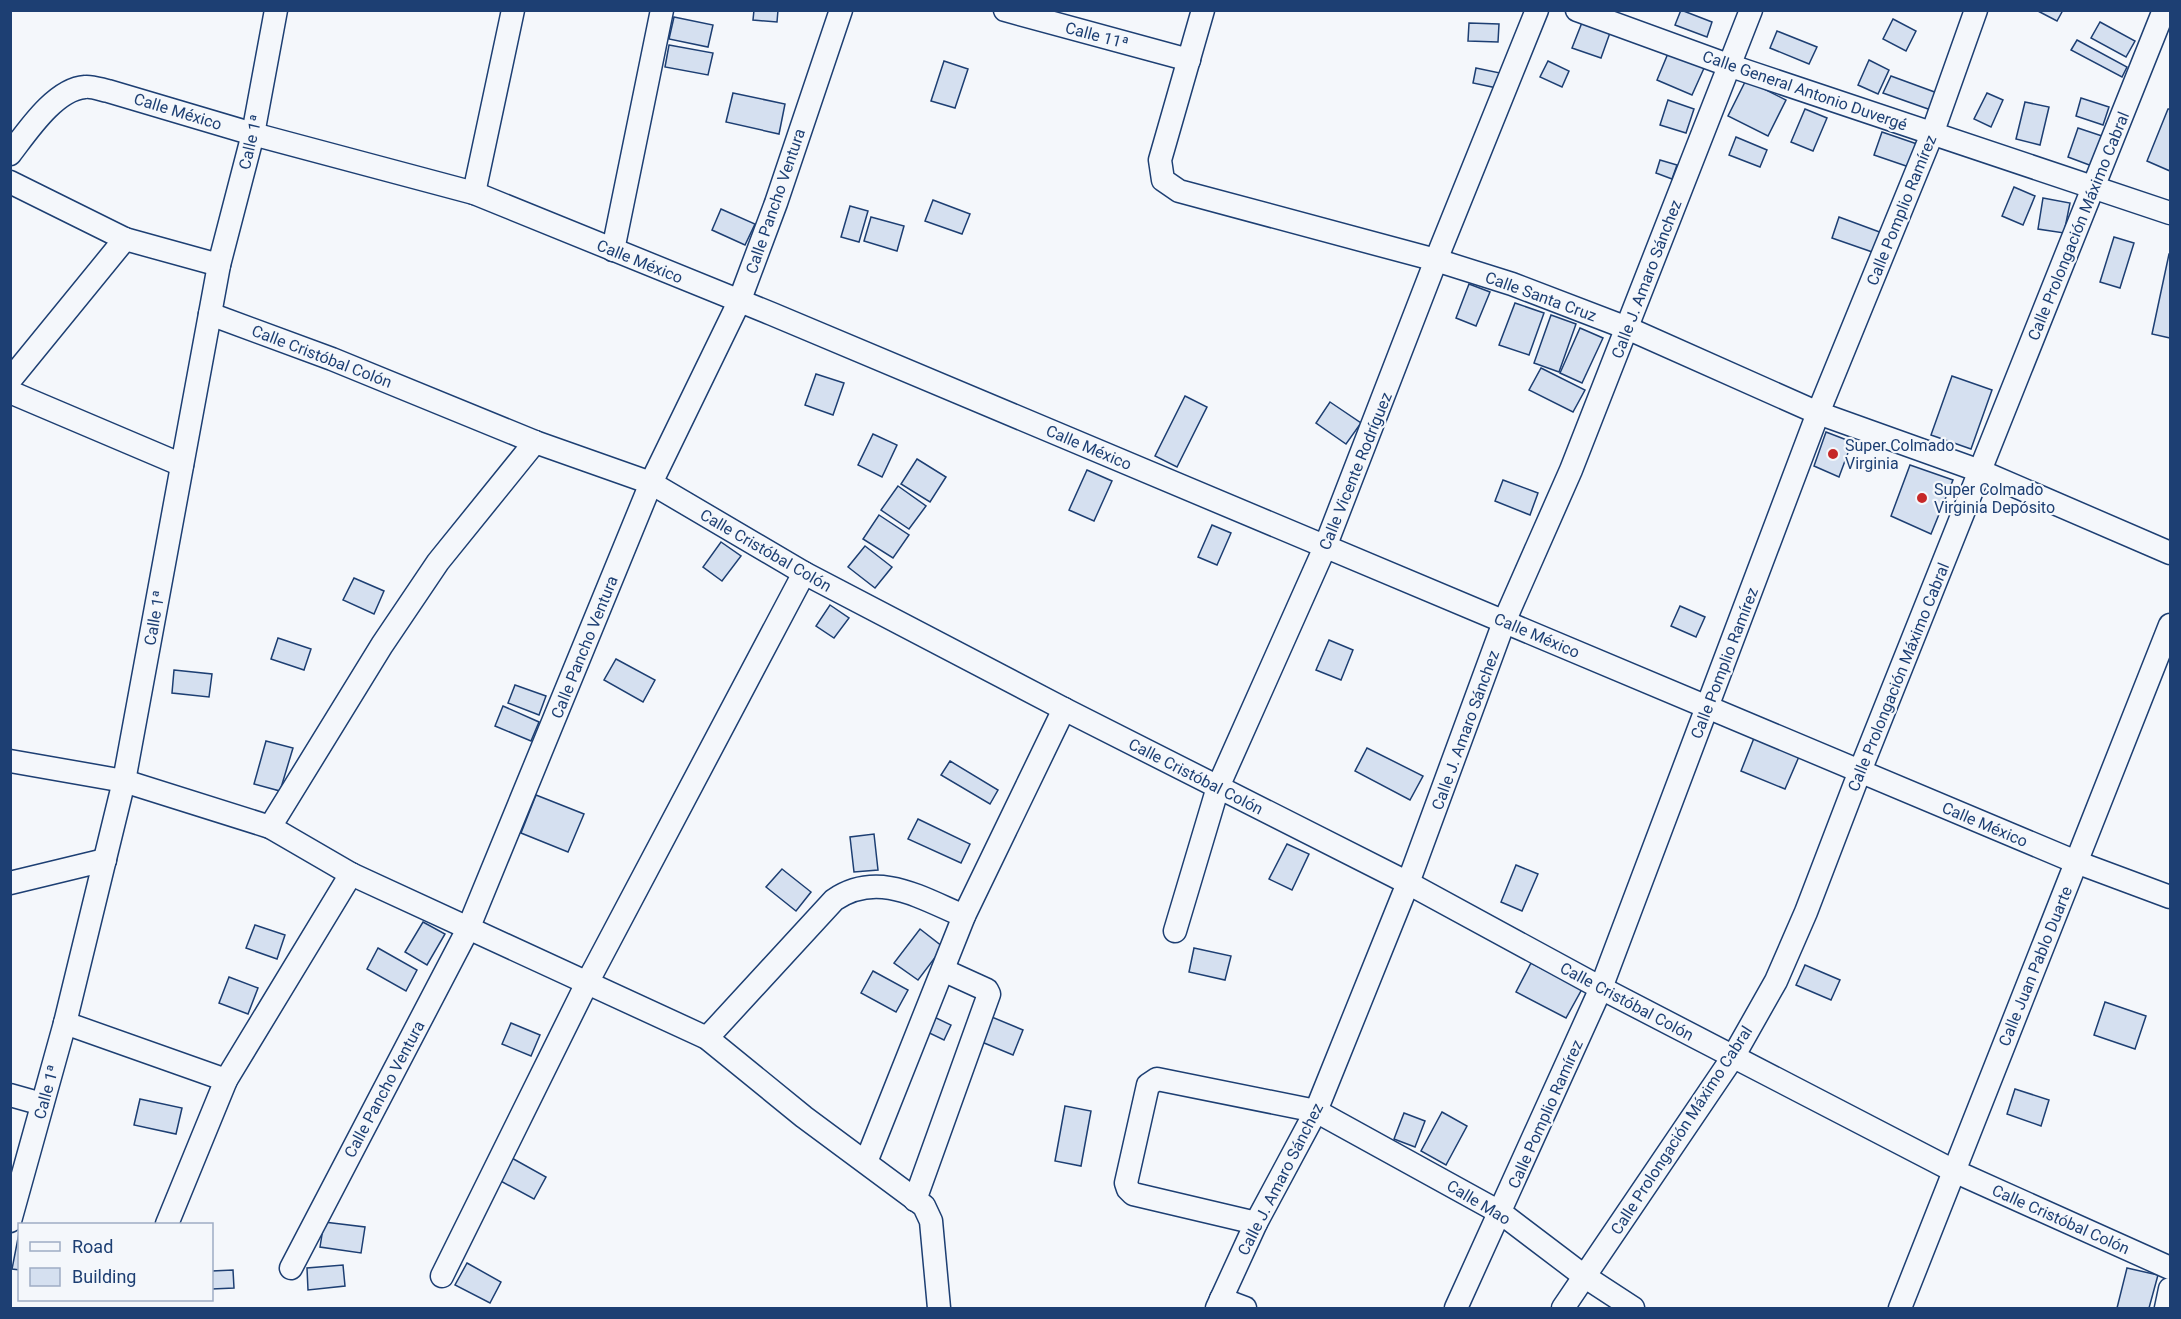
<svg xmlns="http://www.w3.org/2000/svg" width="2181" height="1319" viewBox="0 0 2181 1319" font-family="Roboto,sans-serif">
	<rect width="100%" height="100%" fill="#f4f7fb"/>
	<!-- building -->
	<g fill="#d5e0f0" stroke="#1d3f73" stroke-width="1.5">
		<path d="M 754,10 L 778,10 L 777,22 L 753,20 Z"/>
		<path d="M 1681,10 L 1712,22 L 1707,37 L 1675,25 Z"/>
		<path d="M 2036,10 L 2063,10 L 2057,21 Z"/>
		<path d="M 674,17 L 713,25 L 708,47 L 669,39 Z"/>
		<path d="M 1893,19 L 1916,31 L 1906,51 L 1883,39 Z"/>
		<path d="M 1583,20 L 1611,30 L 1601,58 L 1572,48 Z"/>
		<path d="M 2100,22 L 2135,41 L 2126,57 L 2091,38 Z"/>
		<path d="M 1469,23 L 1499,24 L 1498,42 L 1468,41 Z"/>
		<path d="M 1777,31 L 1817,47 L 1809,64 L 1770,48 Z"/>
		<path d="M 2077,40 L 2127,67 L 2122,77 L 2071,50 Z"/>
		<path d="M 669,45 L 713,53 L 708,75 L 665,67 Z"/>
		<path d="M 1669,51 L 1705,66 L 1692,95 L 1657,80 Z"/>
		<path d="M 1869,60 L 1889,70 L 1878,94 L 1858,85 Z"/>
		<path d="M 944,61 L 968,69 L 955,108 L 931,101 Z"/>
		<path d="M 1548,61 L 1569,71 L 1562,87 L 1540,77 Z"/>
		<path d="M 1476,68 L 1500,73 L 1497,88 L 1473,83 Z"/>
		<path d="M 1891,76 L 1940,94 L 1931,110 L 1883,93 Z"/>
		<path d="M 1746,80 L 1786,100 L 1768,136 L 1728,116 Z"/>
		<path d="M 733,93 L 785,104 L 779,134 L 726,122 Z"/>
		<path d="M 1987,93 L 2003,100 L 1991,127 L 1974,119 Z"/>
		<path d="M 2081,98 L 2109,107 L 2103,125 L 2076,116 Z"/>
		<path d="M 1668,100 L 1694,109 L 1686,133 L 1660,125 Z"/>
		<path d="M 2025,102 L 2049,107 L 2040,145 L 2016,139 Z"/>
		<path d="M 1805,109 L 1827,118 L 1813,151 L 1791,142 Z"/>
		<path d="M 2168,109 L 2170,109 L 2170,171 L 2147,161 Z"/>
		<path d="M 2078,128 L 2102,136 L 2092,166 L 2068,157 Z"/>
		<path d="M 1882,132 L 1920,145 L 1912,168 L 1874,155 Z"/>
		<path d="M 1736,137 L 1767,150 L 1760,167 L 1729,155 Z"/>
		<path d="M 1660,160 L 1677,165 L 1672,179 L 1656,173 Z"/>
		<path d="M 2014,187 L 2035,196 L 2023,225 L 2002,216 Z"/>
		<path d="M 2043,198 L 2070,203 L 2064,233 L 2038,229 Z"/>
		<path d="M 933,200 L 970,214 L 962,234 L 925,221 Z"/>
		<path d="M 850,206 L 868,211 L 859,242 L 841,237 Z"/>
		<path d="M 721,209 L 755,224 L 745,245 L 712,230 Z"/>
		<path d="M 871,217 L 904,226 L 897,251 L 864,241 Z"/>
		<path d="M 1839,217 L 1885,234 L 1878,254 L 1832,238 Z"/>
		<path d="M 2114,237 L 2134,243 L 2120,288 L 2100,282 Z"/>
		<path d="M 2169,254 L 2170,254 L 2170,338 L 2152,334 Z"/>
		<path d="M 1469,284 L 1490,292 L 1476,326 L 1456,318 Z"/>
		<path d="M 1515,303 L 1544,313 L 1529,355 L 1499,345 Z"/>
		<path d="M 1551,315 L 1576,324 L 1559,372 L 1534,363 Z"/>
		<path d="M 1580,328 L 1603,338 L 1582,383 L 1560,373 Z"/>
		<path d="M 1541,368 L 1585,390 L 1573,412 L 1529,390 Z"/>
		<path d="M 816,374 L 844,383 L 833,415 L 805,405 Z"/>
		<path d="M 1952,376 L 1992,390 L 1971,449 L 1931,435 Z"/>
		<path d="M 1185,396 L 1207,407 L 1177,467 L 1155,456 Z"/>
		<path d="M 1330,402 L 1361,423 L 1346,444 L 1316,423 Z"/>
		<path d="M 1826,432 L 1852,442 L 1839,477 L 1814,466 Z"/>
		<path d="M 873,434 L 897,445 L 882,477 L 858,465 Z"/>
		<path d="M 917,459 L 946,477 L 930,502 L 901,484 Z"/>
		<path d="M 1910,465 L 1953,480 L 1931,534 L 1891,516 Z"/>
		<path d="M 1087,470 L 1112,481 L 1094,521 L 1069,510 Z"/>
		<path d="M 1503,480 L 1538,493 L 1530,515 L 1495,501 Z"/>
		<path d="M 898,486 L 926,506 L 909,529 L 881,510 Z"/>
		<path d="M 879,515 L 909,535 L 893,558 L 863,539 Z"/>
		<path d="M 1212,525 L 1231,533 L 1217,565 L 1198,557 Z"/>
		<path d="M 721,542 L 741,556 L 722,581 L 703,567 Z"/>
		<path d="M 865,546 L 892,567 L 875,588 L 848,567 Z"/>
		<path d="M 354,578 L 384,591 L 374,614 L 343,600 Z"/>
		<path d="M 830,605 L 849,618 L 834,638 L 816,626 Z"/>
		<path d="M 1680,606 L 1705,617 L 1696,637 L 1671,626 Z"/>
		<path d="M 278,638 L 311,649 L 304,670 L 271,659 Z"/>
		<path d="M 1329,640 L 1353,650 L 1341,680 L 1316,670 Z"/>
		<path d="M 616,659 L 655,680 L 643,702 L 604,680 Z"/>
		<path d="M 174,670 L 212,674 L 209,697 L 172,693 Z"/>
		<path d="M 515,685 L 546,696 L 539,715 L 508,703 Z"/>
		<path d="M 503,706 L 539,722 L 531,741 L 495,726 Z"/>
		<path d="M 1756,733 L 1801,752 L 1785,789 L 1741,771 Z"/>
		<path d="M 266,741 L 293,748 L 280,791 L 254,784 Z"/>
		<path d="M 1367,748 L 1423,776 L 1410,800 L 1355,771 Z"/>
		<path d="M 950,761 L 998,790 L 990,804 L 941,775 Z"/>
		<path d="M 536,795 L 584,814 L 568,852 L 521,833 Z"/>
		<path d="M 918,819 L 970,844 L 961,863 L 908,839 Z"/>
		<path d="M 874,834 L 878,870 L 854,872 L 850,837 Z"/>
		<path d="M 1287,844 L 1309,854 L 1292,890 L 1269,879 Z"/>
		<path d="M 1516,865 L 1538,874 L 1522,911 L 1501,902 Z"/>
		<path d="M 782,869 L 811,892 L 796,911 L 766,887 Z"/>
		<path d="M 423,922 L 445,934 L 427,965 L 405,952 Z"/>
		<path d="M 255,925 L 285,935 L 277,959 L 246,948 Z"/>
		<path d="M 920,929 L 943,947 L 918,980 L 894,963 Z"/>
		<path d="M 378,948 L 417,970 L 406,991 L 367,969 Z"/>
		<path d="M 1194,948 L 1231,956 L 1225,980 L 1189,972 Z"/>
		<path d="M 1531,963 L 1582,989 L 1566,1018 L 1516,992 Z"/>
		<path d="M 1805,965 L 1840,980 L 1831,1000 L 1796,985 Z"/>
		<path d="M 873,971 L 908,990 L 896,1012 L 861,993 Z"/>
		<path d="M 229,977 L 258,988 L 248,1014 L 219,1003 Z"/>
		<path d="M 2105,1002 L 2146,1016 L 2135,1049 L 2094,1035 Z"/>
		<path d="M 930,1015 L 951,1025 L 944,1040 L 923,1030 Z"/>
		<path d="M 987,1015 L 1023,1030 L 1013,1055 L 977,1040 Z"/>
		<path d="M 511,1023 L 540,1035 L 531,1056 L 502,1044 Z"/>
		<path d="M 2015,1089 L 2049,1100 L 2041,1126 L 2007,1114 Z"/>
		<path d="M 140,1099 L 182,1108 L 176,1134 L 134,1125 Z"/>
		<path d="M 1065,1106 L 1091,1111 L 1081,1166 L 1055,1161 Z"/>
		<path d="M 1442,1112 L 1467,1126 L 1446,1165 L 1421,1151 Z"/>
		<path d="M 1404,1113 L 1425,1121 L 1415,1147 L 1394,1139 Z"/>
		<path d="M 510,1157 L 546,1177 L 534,1199 L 497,1179 Z"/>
		<path d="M 324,1222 L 365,1227 L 361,1253 L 320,1247 Z"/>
		<path d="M 19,1233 L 20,1233 L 20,1270 L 12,1269 Z"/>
		<path d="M 467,1263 L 501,1282 L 490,1303 L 455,1285 Z"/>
		<path d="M 343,1265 L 345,1286 L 308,1290 L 307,1268 Z"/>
		<path d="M 2127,1268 L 2158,1275 L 2149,1308 L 2117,1308 Z"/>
		<path d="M 233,1270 L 234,1288 L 212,1289 L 212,1271 Z"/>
	</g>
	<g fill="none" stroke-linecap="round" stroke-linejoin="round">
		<defs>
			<g id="minor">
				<path d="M 1005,10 L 1189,60"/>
				<path d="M 1203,10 L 1160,160 L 1163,180 L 1179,191 L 1436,260 L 1512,284 L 1627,328 L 1818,413 L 1980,471 L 2170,553"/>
				<path d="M 1577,10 L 1728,65 L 2170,213"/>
				<path d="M 10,154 C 27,132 55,89 85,87 C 92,86 102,90 108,91 L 253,134 L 474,193 L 772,314 L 2076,862 L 2170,897"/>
				<path d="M 10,182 L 125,239 L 219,265"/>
				<path d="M 474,193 L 513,10"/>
				<path d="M 613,250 L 662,10"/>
				<path d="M 210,314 L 332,359 L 535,442 L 651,483 L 804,573 L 1064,709 L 1408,883 L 1601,988 L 1954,1171 L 2170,1268"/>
				<path d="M 10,380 L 125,239"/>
				<path d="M 10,392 L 182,465"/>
				<path d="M 10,761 L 124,781 L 270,827 L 351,874 L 707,1038 L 804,1117 L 924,1206 L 931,1221 L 939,1308"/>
				<path d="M 270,827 L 382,645 L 438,562 L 535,442"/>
				<path d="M 10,883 L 105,860"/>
				<path d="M 1175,931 L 1218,787 L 1325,547 L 1436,260 L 1537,10"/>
				<path d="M 65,1023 L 226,1080"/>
				<path d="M 707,1038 L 834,900 C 878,870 921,898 964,916"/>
				<path d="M 10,1095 L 42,1104"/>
				<path d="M 866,1162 L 964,916 L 1064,709"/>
				<path d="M 915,1200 L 989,994 L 987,990 L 943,970"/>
				<path d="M 10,1221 L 65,1023 L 124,781 L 219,265 L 253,134 L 276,10"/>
				<path d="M 1256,1223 L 1133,1194 L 1128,1189 L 1126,1183 L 1148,1085 L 1157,1079 L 1316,1111 L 1501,1213 L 1584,1276 L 1633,1308"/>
				<path d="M 167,1224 L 226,1080 L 351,874"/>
				<path d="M 291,1268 L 468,929 L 651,483 L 739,302 L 776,203 L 841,10"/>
				<path d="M 442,1276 L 587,983 L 804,573"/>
				<path d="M 1221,1299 L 1245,1308"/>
				<path d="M 1217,1308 L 1256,1223 L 1316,1111 L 1408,883 L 1504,622 L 1571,470 L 1751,10"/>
				<path d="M 1456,1308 L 1601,988 L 1818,413 L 1932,134 L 1976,10"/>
				<path d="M 1563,1308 L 1733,1057 L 1776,981 L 1806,912 L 1860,771 L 2164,10"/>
				<path d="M 1900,1308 L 2170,625"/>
				<path d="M 2166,1308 L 2170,1289"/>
			</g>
		</defs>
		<!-- minor casing -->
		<use href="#minor" stroke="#1d3f73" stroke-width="25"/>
		<!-- minor -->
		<use href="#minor" stroke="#f4f7fb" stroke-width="22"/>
	</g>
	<!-- markers -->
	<g fill="#c62828" stroke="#f4f7fb" stroke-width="2">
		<circle cx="1833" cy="454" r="6"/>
		<circle cx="1922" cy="498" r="6"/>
	</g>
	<g text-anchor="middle" stroke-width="4.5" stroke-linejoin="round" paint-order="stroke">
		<!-- street labels -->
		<g font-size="16" fill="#1d3f73" stroke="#f4f7fb">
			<text transform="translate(1097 35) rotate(15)" y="6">Calle 11ª</text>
			<text transform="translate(1805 90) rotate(19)" y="6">Calle General Antonio Duvergé</text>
			<text transform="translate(178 111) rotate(17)" y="6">Calle México</text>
			<text transform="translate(250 142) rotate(-77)" y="6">Calle 1ª</text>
			<text transform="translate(775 201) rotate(-71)" y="6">Calle Pancho Ventura</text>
			<text transform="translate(1901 210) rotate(-68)" y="6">Calle Pomplio Ramírez</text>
			<text transform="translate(2078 226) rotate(-68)" y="6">Calle Prolongación Máximo Cabral</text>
			<text transform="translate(640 261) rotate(22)" y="6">Calle México</text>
			<text transform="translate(1646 279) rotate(-69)" y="6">Calle J. Amaro Sánchez</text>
			<text transform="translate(1541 296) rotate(20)" y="6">Calle Santa Cruz</text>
			<text transform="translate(322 356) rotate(21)" y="6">Calle Cristóbal Colón</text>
			<text transform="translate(1089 447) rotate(23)" y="6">Calle México</text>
			<text transform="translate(1355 471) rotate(-68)" y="6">Calle Vicente Rodríguez</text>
			<text transform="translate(766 550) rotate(30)" y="6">Calle Cristóbal Colón</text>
			<text transform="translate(154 618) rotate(-80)" y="6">Calle 1ª</text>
			<text transform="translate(1537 635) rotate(23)" y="6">Calle México</text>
			<text transform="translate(584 647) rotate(-68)" y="6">Calle Pancho Ventura</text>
			<text transform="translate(1724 663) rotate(-69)" y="6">Calle Pomplio Ramírez</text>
			<text transform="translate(1898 677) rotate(-68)" y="6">Calle Prolongación Máximo Cabral</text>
			<text transform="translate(1465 730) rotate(-70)" y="6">Calle J. Amaro Sánchez</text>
			<text transform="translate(1196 776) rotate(27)" y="6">Calle Cristóbal Colón</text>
			<text transform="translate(1985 824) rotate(23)" y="6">Calle México</text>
			<text transform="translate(2035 966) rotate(-68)" y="6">Calle Juan Pablo Duarte</text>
			<text transform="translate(1627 1001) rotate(28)" y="6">Calle Cristóbal Colón</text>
			<text transform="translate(384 1089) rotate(-62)" y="6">Calle Pancho Ventura</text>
			<text transform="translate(46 1092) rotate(-75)" y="6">Calle 1ª</text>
			<text transform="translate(1545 1114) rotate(-66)" y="6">Calle Pomplio Ramírez</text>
			<text transform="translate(1681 1130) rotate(-57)" y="6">Calle Prolongación Máximo Cabral</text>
			<text transform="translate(1280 1179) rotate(-63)" y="6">Calle J. Amaro Sánchez</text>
			<text transform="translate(1479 1202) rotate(31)" y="6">Calle Mao</text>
			<text transform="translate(2061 1219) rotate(24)" y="6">Calle Cristóbal Colón</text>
		</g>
		<!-- poi labels -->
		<g font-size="16" fill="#1d3f73" stroke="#f4f7fb" text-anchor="start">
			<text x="1845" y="451">Super Colmado<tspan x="1845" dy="18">Virginia</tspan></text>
			<text x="1934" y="495">Super Colmado<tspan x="1934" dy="18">Virginia Depósito</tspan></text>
		</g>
	</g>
	<!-- border -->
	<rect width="2181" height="1319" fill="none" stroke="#1d3f73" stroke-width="24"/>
	<!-- legend -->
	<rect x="18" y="1223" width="195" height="78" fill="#f4f7fb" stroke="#9eadc5" stroke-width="1.5"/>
	<rect x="30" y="1242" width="30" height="9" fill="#f4f7fb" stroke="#9eadc5" stroke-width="1.5"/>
	<text x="72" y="1253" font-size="18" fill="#1d3f73">Road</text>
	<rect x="30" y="1268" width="30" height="18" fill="#d5e0f0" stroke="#9eadc5" stroke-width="1.5"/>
	<text x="72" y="1283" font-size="18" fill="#1d3f73">Building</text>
</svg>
